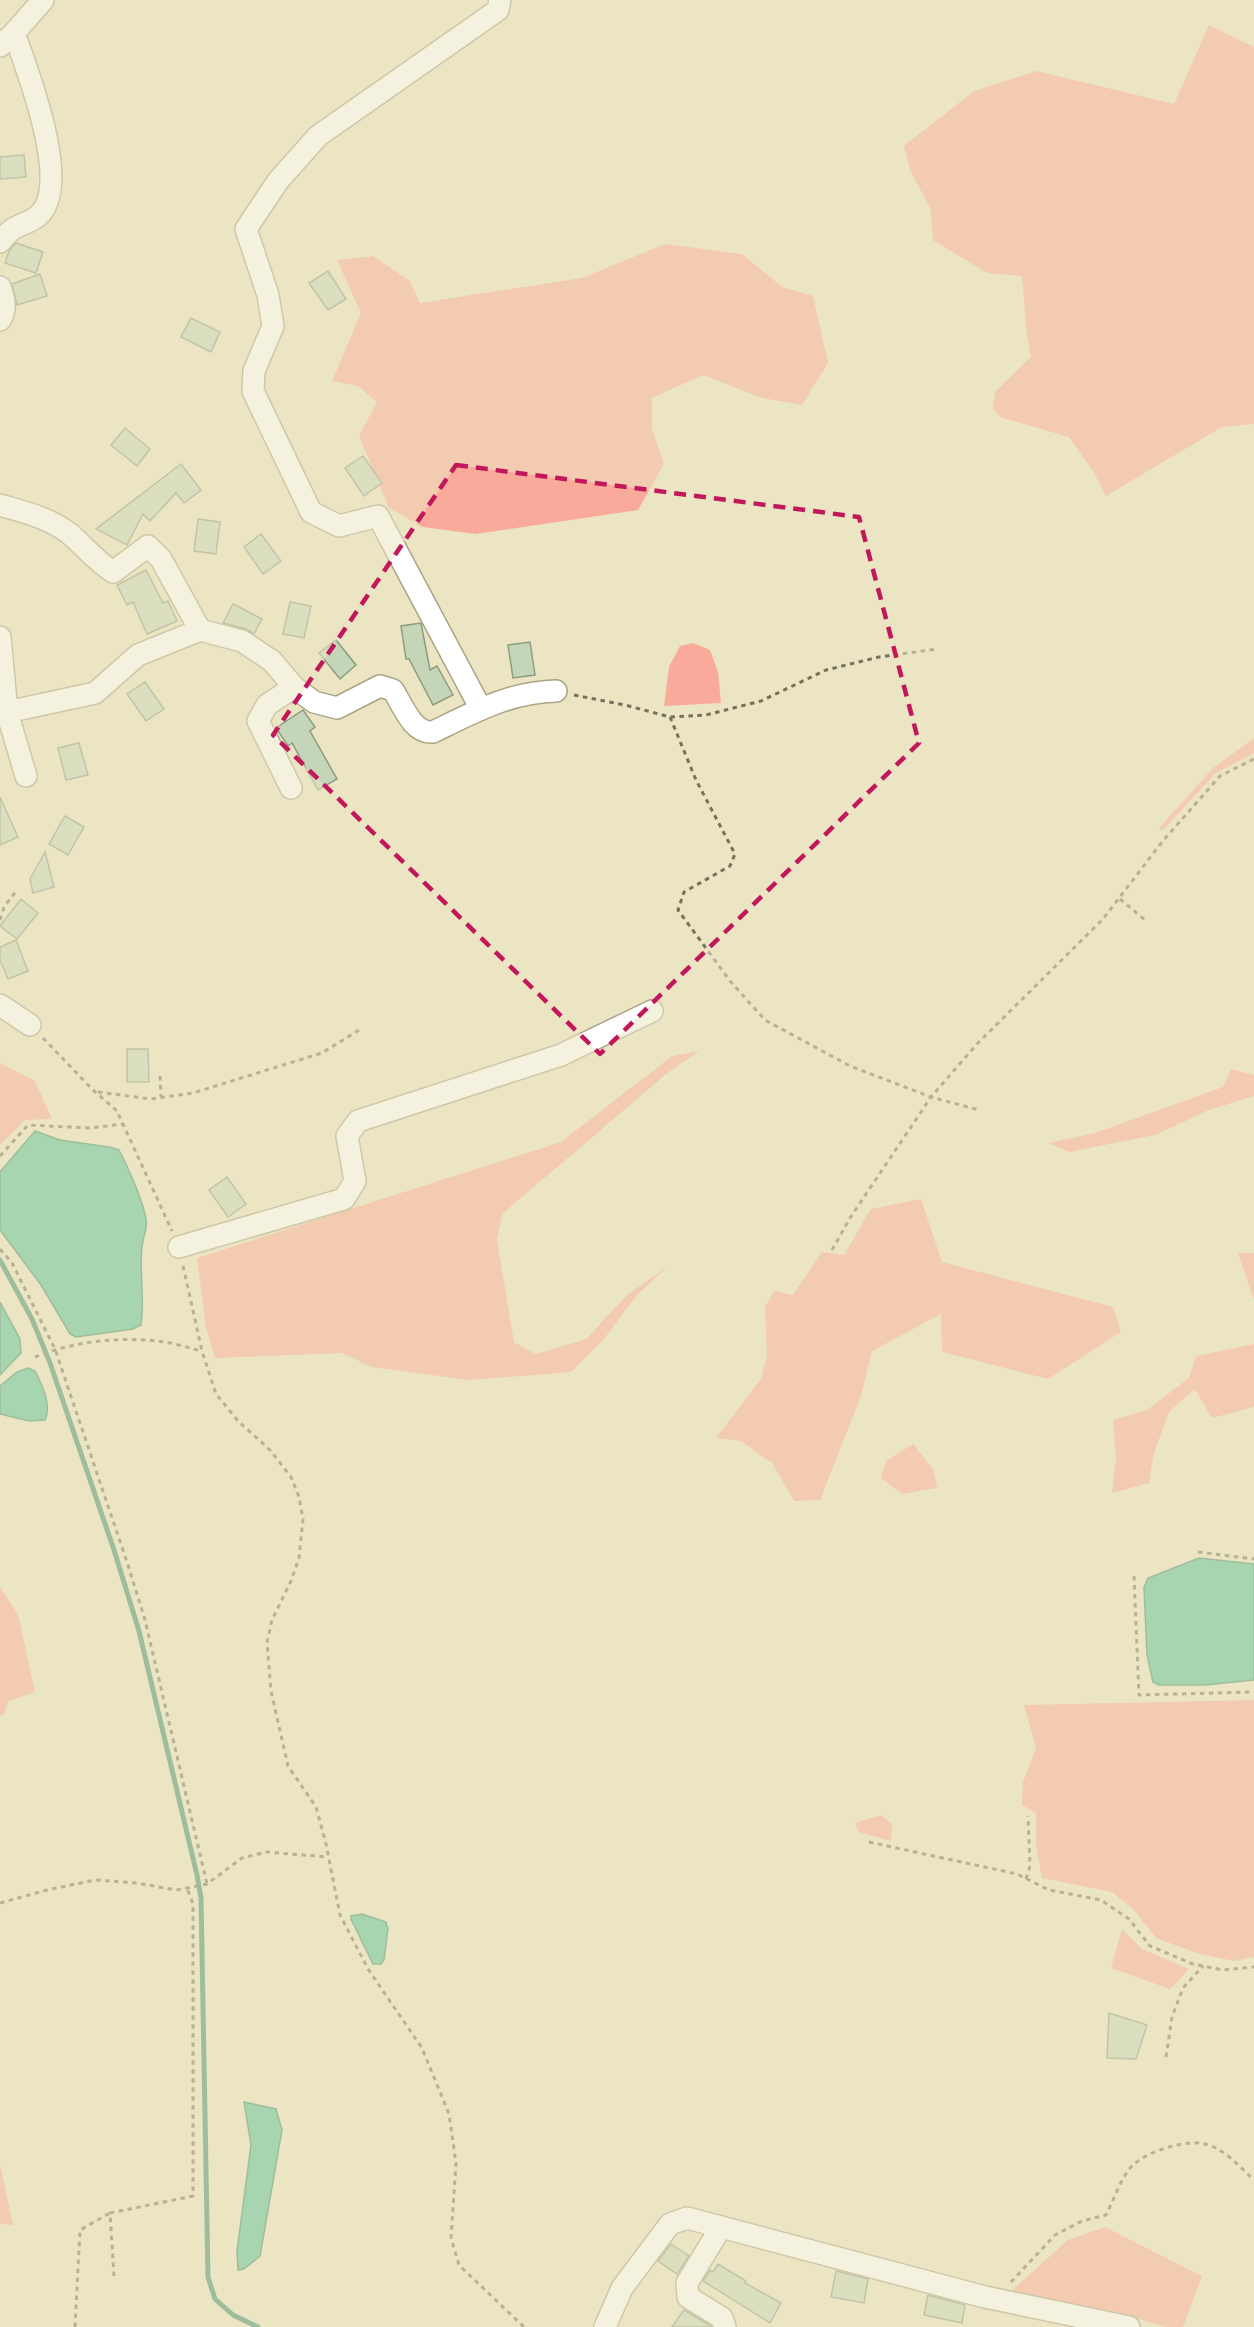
<svg xmlns="http://www.w3.org/2000/svg" width="1254" height="2327" viewBox="0 0 1254 2327" font-family="Figtree,sans-serif">
	<rect width="100%" height="100%" fill="#ece5c4"/>
	<!-- green -->
	<g fill="#faaa9a">
		<path d="M 1209,25 L 1254,47 L 1254,424 L 1222,427 L 1106,496 L 1094,473 L 1069,437 L 1000,417 L 993,408 L 995,392 L 1031,357 L 1026,328 L 1023,285 L 1021,276 L 987,273 L 933,240 L 931,210 L 910,170 L 904,146 L 974,91 L 1037,71 L 1174,104 Z"/>
		<path d="M 665,244 L 742,254 L 782,287 L 813,296 L 828,363 L 802,405 L 762,398 L 703,375 L 652,398 L 652,429 L 664,464 L 638,510 L 476,534 L 423,527 L 389,508 L 359,436 L 377,402 L 358,386 L 332,381 L 361,313 L 337,260 L 373,256 L 410,281 L 420,303 L 582,278 Z"/>
		<path d="M 693,643 L 710,650 L 718,672 L 721,703 L 664,706 L 669,667 L 680,646 Z"/>
		<path d="M 1254,738 L 1254,753 L 1216,773 L 1162,831 L 1159,828 L 1213,768 Z"/>
		<path d="M 699,1051 L 665,1075 L 502,1214 L 497,1240 L 514,1342 L 536,1354 L 586,1339 L 626,1296 L 668,1266 L 637,1295 L 603,1340 L 571,1372 L 469,1380 L 371,1367 L 343,1353 L 215,1358 L 206,1328 L 197,1258 L 561,1142 L 672,1056 Z"/>
		<path d="M 0,1063 L 35,1081 L 52,1119 L 25,1120 L 0,1145 Z"/>
		<path d="M 1231,1069 L 1254,1075 L 1254,1096 L 1209,1110 L 1155,1135 L 1069,1152 L 1048,1143 L 1095,1133 L 1223,1087 Z"/>
		<path d="M 921,1199 L 942,1262 L 1113,1307 L 1121,1332 L 1048,1379 L 942,1352 L 941,1314 L 872,1351 L 861,1396 L 820,1500 L 794,1501 L 772,1463 L 741,1441 L 716,1438 L 761,1379 L 767,1356 L 765,1307 L 774,1291 L 793,1295 L 822,1252 L 844,1255 L 871,1209 Z"/>
		<path d="M 1238,1253 L 1254,1253 L 1254,1300 Z"/>
		<path d="M 1254,1344 L 1254,1407 L 1212,1418 L 1195,1389 L 1169,1412 L 1154,1453 L 1149,1483 L 1112,1493 L 1116,1458 L 1113,1420 L 1147,1410 L 1189,1378 L 1196,1356 Z"/>
		<path d="M 913,1444 L 933,1469 L 937,1488 L 902,1494 L 881,1478 L 886,1461 Z"/>
		<path d="M 0,1587 L 18,1614 L 35,1692 L 8,1701 L 4,1714 L 0,1716 Z"/>
		<path d="M 1254,1700 L 1254,1957 L 1234,1961 L 1199,1954 L 1156,1938 L 1133,1909 L 1112,1892 L 1042,1878 L 1036,1845 L 1036,1813 L 1022,1805 L 1023,1782 L 1036,1748 L 1024,1705 Z"/>
		<path d="M 881,1815 L 892,1824 L 891,1841 L 859,1832 L 855,1823 Z"/>
		<path d="M 1122,1929 L 1142,1949 L 1189,1969 L 1170,1989 L 1111,1968 Z"/>
		<path d="M 0,2164 L 13,2225 L 0,2224 Z"/>
		<path d="M 1105,2227 L 1202,2276 L 1183,2327 L 1166,2327 L 1132,2317 L 1009,2293 L 1068,2240 Z"/>
	</g>
	<!-- water -->
	<g fill="#51c297" stroke="#3f8d6c" stroke-width="1.5">
		<path d="M 35,1131 L 60,1140 L 109,1147 L 119,1150 C 128,1167 143,1201 146,1219 C 148,1229 143,1237 142,1246 C 139,1272 145,1299 141,1325 L 133,1329 L 76,1337 L 70,1334 L 41,1285 L 0,1230 L 0,1172 Z"/>
		<path d="M 0,1302 L 20,1339 L 21,1353 L 0,1375 Z"/>
		<path d="M 28,1368 L 35,1371 C 42,1384 52,1406 45,1420 L 29,1421 L 0,1414 L 0,1386 L 17,1372 Z"/>
		<path d="M 1199,1558 L 1254,1564 L 1254,1680 L 1205,1685 L 1159,1685 L 1153,1682 L 1147,1655 L 1144,1588 L 1148,1578 Z"/>
		<path d="M 362,1914 L 386,1922 L 388,1929 L 384,1960 L 381,1964 L 373,1964 L 351,1919 L 351,1916 Z"/>
		<path d="M 244,2102 L 276,2109 L 282,2130 L 260,2256 L 244,2269 L 238,2270 L 237,2251 L 251,2145 Z"/>
	</g>
	<g fill="none" stroke-linecap="round" stroke-linejoin="round">
		<!-- stream -->
		<path stroke="#3f8d6c" stroke-width="5" d="M 0,1260 L 32,1319 L 50,1363 L 114,1550 L 139,1631 L 197,1875 L 201,1898 L 208,2277 L 215,2299 L 233,2315 L 258,2327"/>
	</g>
	<!-- building -->
	<g fill="#c5d6b8" stroke="#8c9c80" stroke-width="1.5">
		<path d="M 24,155 L 26,177 L 0,179 L 0,157 Z"/>
		<path d="M 16,243 L 43,252 L 36,273 L 5,263 L 9,251 Z"/>
		<path d="M 328,271 L 346,299 L 328,310 L 309,283 Z"/>
		<path d="M 40,274 L 47,296 L 17,305 L 12,284 Z"/>
		<path d="M 191,318 L 220,332 L 211,352 L 181,337 Z"/>
		<path d="M 125,428 L 150,449 L 137,466 L 111,445 Z"/>
		<path d="M 363,456 L 382,483 L 364,496 L 345,468 Z"/>
		<path d="M 181,464 L 201,490 L 184,503 L 176,493 L 150,521 L 143,514 L 127,545 L 96,529 Z"/>
		<path d="M 198,519 L 220,522 L 216,554 L 194,551 Z"/>
		<path d="M 261,534 L 281,561 L 263,574 L 244,547 Z"/>
		<path d="M 146,570 L 163,603 L 168,601 L 177,621 L 147,634 L 133,602 L 127,605 L 117,585 Z"/>
		<path d="M 290,602 L 311,606 L 304,638 L 283,634 Z"/>
		<path d="M 233,604 L 262,619 L 254,634 L 246,629 L 223,623 Z"/>
		<path d="M 421,623 L 430,670 L 437,666 L 453,695 L 433,705 L 409,659 L 406,659 L 401,626 Z"/>
		<path d="M 336,640 L 356,665 L 340,679 L 319,653 Z"/>
		<path d="M 530,642 L 535,675 L 513,678 L 508,645 Z"/>
		<path d="M 145,682 L 164,709 L 146,721 L 127,694 Z"/>
		<path d="M 303,710 L 315,727 L 310,731 L 337,779 L 318,790 L 292,743 L 288,746 L 276,728 Z"/>
		<path d="M 79,743 L 88,775 L 66,780 L 58,748 Z"/>
		<path d="M 0,797 L 18,837 L 0,845 Z"/>
		<path d="M 65,816 L 84,827 L 68,855 L 49,844 Z"/>
		<path d="M 45,852 L 54,887 L 33,893 L 30,879 Z"/>
		<path d="M 21,899 L 38,913 L 17,939 L 0,926 Z"/>
		<path d="M 16,940 L 28,971 L 8,979 L 0,960 L 0,947 Z"/>
		<path d="M 127,1049 L 148,1049 L 149,1082 L 127,1082 Z"/>
		<path d="M 227,1177 L 246,1204 L 228,1217 L 209,1190 Z"/>
		<path d="M 1109,2013 L 1147,2025 L 1136,2059 L 1107,2058 Z"/>
		<path d="M 671,2244 L 689,2256 L 677,2274 L 658,2261 Z"/>
		<path d="M 718,2264 L 746,2281 L 745,2283 L 781,2303 L 770,2323 L 703,2281 L 710,2270 L 713,2272 Z"/>
		<path d="M 836,2271 L 868,2279 L 864,2303 L 831,2297 Z"/>
		<path d="M 928,2295 L 965,2305 L 962,2323 L 924,2315 Z"/>
		<path d="M 684,2310 L 711,2326 L 712,2327 L 672,2327 Z"/>
	</g>
	<g fill="none" stroke-linecap="round" stroke-linejoin="round">
		<defs>
			<g id="minor">
				<path d="M 0,46 L 14,33 L 43,0"/>
				<path d="M 0,242 C 4,238 8,232 13,229 C 21,224 31,222 38,216 C 73,186 27,70 14,33"/>
				<path d="M 0,287 C 4,298 7,310 0,320"/>
				<path d="M 0,505 C 24,512 50,518 70,534 C 85,547 96,561 113,572 L 148,546 L 161,559 L 200,630"/>
				<path d="M 0,637 L 7,712 L 26,776"/>
				<path d="M 481,709 L 378,516 L 339,526 L 311,512 L 253,391 L 254,371 L 273,326 L 268,295 L 246,229 L 278,181 L 318,136 L 498,10 L 500,0"/>
				<path d="M 0,716 L 7,712 L 95,693 L 138,655 L 200,630 L 242,641 L 272,661 L 294,687 L 314,702 L 337,708 L 380,686 L 393,690 C 403,706 413,734 433,732 C 474,712 510,692 556,691"/>
				<path d="M 291,788 L 258,721 L 267,705 L 294,687"/>
				<path d="M 0,1005 L 30,1025"/>
				<path d="M 179,1247 L 344,1199 L 355,1181 L 347,1136 L 358,1121 L 561,1055 L 652,1011"/>
				<path d="M 721,2227 L 687,2283 L 688,2297 L 722,2318 L 725,2327"/>
				<path d="M 605,2327 L 622,2288 L 670,2224 L 687,2218 L 985,2297 L 1129,2327"/>
			</g>
		</defs>
		<!-- minor casing -->
		<use href="#minor" stroke="#aaa485" stroke-width="24"/>
		<!-- path -->
		<g stroke="#76715c" stroke-width="3" stroke-dasharray="4.5 4.5" stroke-linecap="butt">
			<path d="M 574,695 L 625,705 L 670,717 L 706,715 L 761,701 L 826,670 L 879,657 L 937,649"/>
			<path d="M 670,717 L 696,780 L 735,854 L 730,866 L 684,892 L 678,910 L 730,981 L 765,1020 L 850,1066 L 931,1097 L 979,1110"/>
			<path d="M 1120,899 L 1145,920"/>
			<path d="M 0,920 L 4,907 L 17,890"/>
			<path d="M 43,1038 L 92,1089 L 117,1111 L 172,1231"/>
			<path d="M 160,1076 L 161,1097"/>
			<path d="M 98,1092 L 151,1099 L 193,1093 L 322,1053 L 359,1030"/>
			<path d="M 0,1156 L 28,1125 L 90,1128 L 123,1124"/>
			<path d="M 0,1249 L 12,1263 L 55,1349 L 128,1565 L 145,1620 L 207,1884"/>
			<path d="M 832,1250 L 850,1218 L 931,1097 L 977,1044 L 1103,919 L 1162,842 L 1220,776 L 1254,759"/>
			<path d="M 183,1266 L 202,1351 L 216,1394 L 238,1421 L 270,1450 L 291,1477 L 299,1497 L 303,1519 L 299,1558 L 291,1581 L 272,1620 L 267,1643 L 271,1691 L 288,1766 L 316,1807 L 326,1844 L 340,1915 L 368,1969 L 422,2048 L 449,2114 L 456,2163 L 451,2238 L 459,2265 L 524,2327"/>
			<path d="M 35,1357 C 74,1341 122,1336 165,1342 C 177,1344 189,1348 202,1351"/>
			<path d="M 1198,1552 L 1254,1559"/>
			<path d="M 1134,1576 L 1139,1695 L 1254,1692"/>
			<path d="M 869,1842 L 1017,1874 L 1049,1890 L 1101,1900 L 1129,1919 L 1150,1946 L 1193,1964 L 1223,1970 L 1254,1967"/>
			<path d="M 1026,1879 L 1030,1866 L 1028,1816"/>
			<path d="M 0,1903 L 47,1890 L 95,1880 L 137,1883 L 176,1890 L 187,1888 L 207,1884 L 242,1858 L 266,1852 L 328,1857"/>
			<path d="M 1166,2057 L 1172,2017 L 1183,1988 L 1203,1966"/>
			<path d="M 114,2276 L 110,2213 L 193,2196 L 193,1904 L 187,1888"/>
			<path d="M 1011,2282 L 1055,2235 L 1082,2221 L 1106,2215 C 1114,2200 1120,2179 1132,2166 C 1145,2152 1186,2139 1205,2144 C 1225,2149 1240,2167 1254,2180"/>
			<path d="M 75,2327 L 80,2230 L 110,2213"/>
		</g>
		<!-- minor -->
		<use href="#minor" stroke="#fff" stroke-width="21"/>
	</g>
	<!-- marked area -->
	<path d="M0 0H1254V2327H0ZM 456,465 L 859,517 L 919,743 L 600,1054 L 273,735 Z" fill="#ece5c4" fill-opacity=".55" fill-rule="evenodd"/>
	<path fill="none" stroke="#c2185b" stroke-width="4.5" stroke-dasharray="12 8" stroke-linejoin="round" d="M 456,465 L 859,517 L 919,743 L 600,1054 L 273,735 Z"/>
</svg>
